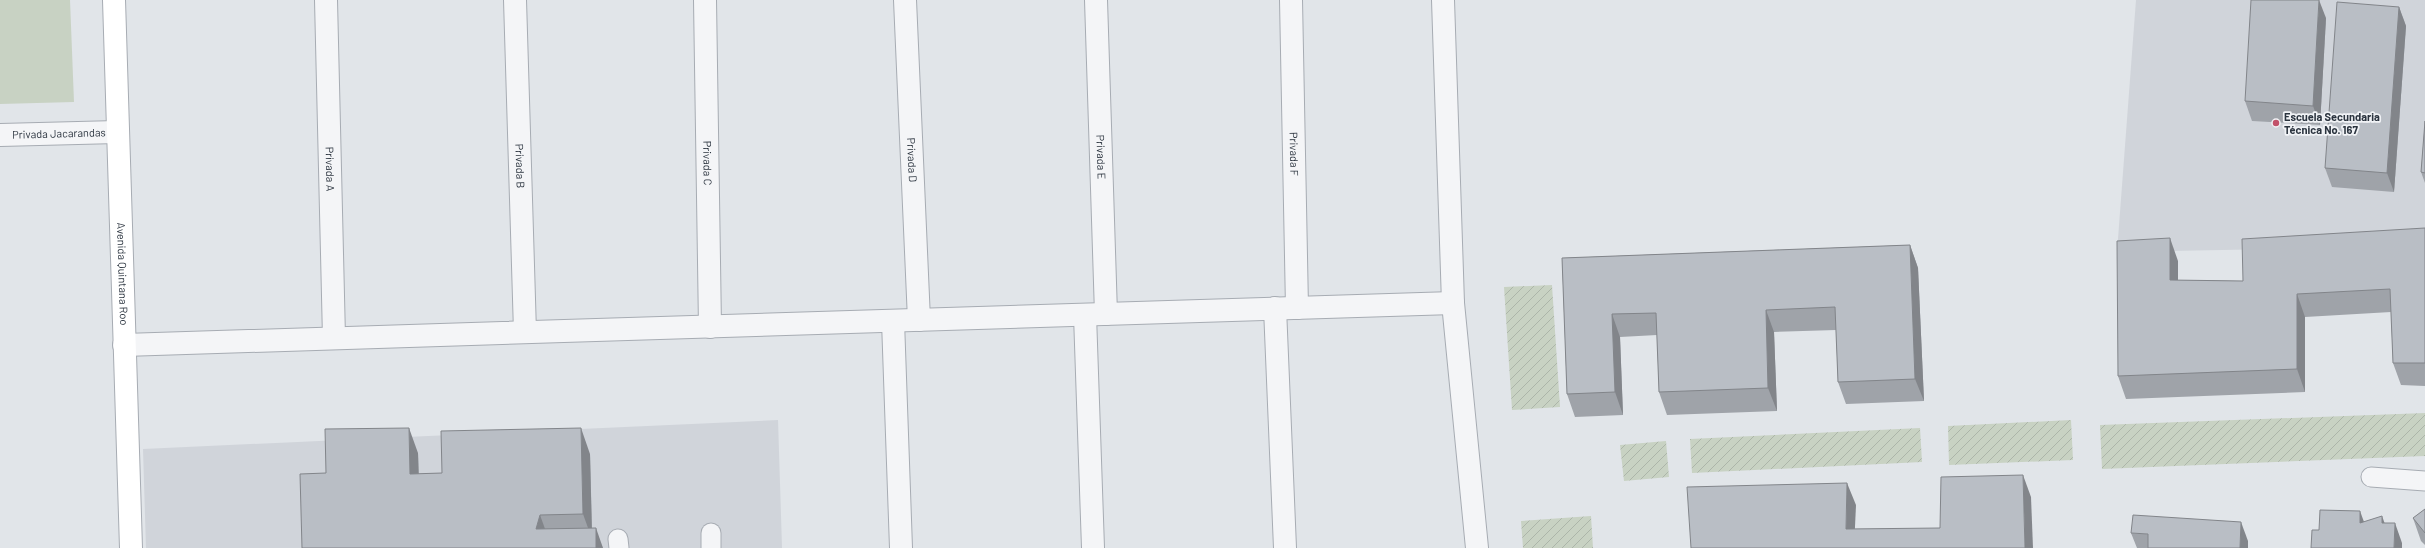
<svg xmlns="http://www.w3.org/2000/svg" width="2425" height="548" viewBox="0 0 2425 548" font-family="Barlow,sans-serif">
	<defs>
		<pattern id="garden-furrows" width="10" height="10" patternUnits="userSpaceOnUse"><rect width="10" height="10" fill="#c8d2c3"/><path d="M-1 1l2-2M0 10L10 0M9 11l2-2" fill="none" stroke="#acb5a9"/></pattern>
	</defs>
	<rect width="100%" height="100%" fill="#e1e5e9"/>
	<!-- built -->
	<g fill="#d0d4da">
		<path d="M 2136,0 L 2425,0 L 2425,246 L 2117,252 Z"/>
		<path d="M 778,420 L 782,548 L 146,548 L 143,449 Z"/>
	</g>
	<!-- park -->
	<path fill="#c8d2c3" d="M 0,0 L 70,0 L 74,102 L 0,104 Z"/>
	<!-- garden -->
	<g fill="url(#garden-furrows)">
		<path d="M 1552,285 L 1560,407 L 1512,410 L 1504,287 Z"/>
		<path d="M 2425,413 L 2425,456 L 2102,469 L 2100,425 Z"/>
		<path d="M 2071,420 L 2073,460 L 1949,465 L 1948,426 Z"/>
		<path d="M 1920,428 L 1922,462 L 1692,473 L 1690,439 Z"/>
		<path d="M 1666,441 L 1669,477 L 1624,481 L 1620,445 Z"/>
		<path d="M 1591,516 L 1593,548 L 1523,548 L 1521,521 Z"/>
	</g>
	<g fill="none" stroke-linecap="round" stroke-linejoin="round">
		<defs>
			<g id="service">
				<path d="M 2371,477 L 2425,481"/>
				<path d="M 711,533 L 711,548"/>
				<path d="M 618,539 L 619,548"/>
			</g>
			<g id="minor">
				<path id="s1" d="M 326,0 L 334,338"/>
				<path id="s2" d="M 515,0 L 525,332"/>
				<path id="s3" d="M 705,0 L 710,327"/>
				<path id="s4" d="M 905,0 L 919,320"/>
				<path id="s5" d="M 1096,0 L 1106,314"/>
				<path id="s6" d="M 1291,0 L 1297,308"/>
				<path d="M 1443,0 L 1453,303 L 1477,548"/>
				<path id="s7" d="M 0,135 L 117,132"/>
				<path d="M 1275,308 L 1285,548"/>
				<path d="M 1085,315 L 1093,548"/>
				<path d="M 893,321 L 901,548"/>
				<path d="M 124,345 L 1453,303"/>
			</g>
			<g id="secondary">
				<path id="s8" d="M 114,0 L 131,548"/>
			</g>
		</defs>
		<!-- service casing -->
		<use href="#service" stroke="#a7acb3" stroke-width="21"/>
		<!-- minor casing -->
		<use href="#minor" stroke="#a7acb3" stroke-width="24"/>
		<!-- secondary casing -->
		<use href="#secondary" stroke="#a7acb3" stroke-width="24"/>
		<!-- service -->
		<use href="#service" stroke="#f4f5f7" stroke-width="19"/>
		<!-- minor -->
		<use href="#minor" stroke="#f4f5f7" stroke-width="22"/>
		<!-- secondary -->
		<use href="#secondary" stroke="#fff" stroke-width="22"/>
	</g>
	<!-- wall -->
	<g fill="#9fa3a9">
		<path d="M 2399,7 L 2406,26 L 2394,192 L 2332,187 L 2325,168 Z"/>
		<path d="M 2326,18 L 2320,125 L 2252,121 L 2245,101 Z"/>
		<path d="M 2425,121 L 2425,183 L 2421,172 Z"/>
		<path d="M 2425,228 L 2425,386 L 2401,385 L 2393,363 L 2391,312 L 2305,317 L 2305,392 L 2126,399 L 2118,376 L 2178,261 L 2178,280 L 2243,281 Z"/>
		<path d="M 1910,245 L 1918,268 L 1924,401 L 1846,404 L 1838,382 L 1836,330 L 1774,332 L 1777,411 L 1667,415 L 1659,392 L 1657,335 L 1620,337 L 1623,415 L 1575,417 L 1567,394 L 1562,258 Z"/>
		<path d="M 418,453 L 419,474 L 442,473 L 590,454 L 592,528 L 603,548 L 326,473 Z"/>
		<path d="M 2425,509 L 2425,545 L 2421,541 L 2413,518 Z"/>
		<path d="M 2131,533 L 2248,541 L 2248,548 L 2137,548 Z"/>
	</g>
	<!-- shaded-wall -->
	<g fill="#82858a">
		<path d="M 2319,0 L 2326,18 L 2320,125 L 2313,106 Z"/>
		<path d="M 2399,7 L 2406,26 L 2394,192 L 2387,173 Z"/>
		<path d="M 2170,238 L 2178,261 L 2178,303 L 2170,280 Z"/>
		<path d="M 1910,245 L 1918,268 L 1924,401 L 1915,379 Z"/>
		<path d="M 2297,294 L 2305,317 L 2305,392 L 2297,369 Z"/>
		<path d="M 1766,310 L 1774,332 L 1777,411 L 1768,388 Z"/>
		<path d="M 1612,314 L 1620,337 L 1623,415 L 1615,392 Z"/>
		<path d="M 409,428 L 418,453 L 419,500 L 410,474 Z"/>
		<path d="M 581,428 L 590,454 L 592,539 L 583,514 Z"/>
		<path d="M 2023,475 L 2031,497 L 2033,548 L 2025,548 Z"/>
		<path d="M 1847,483 L 1856,505 L 1854,548 L 1846,529 Z"/>
		<path d="M 2360,511 L 2367,530 L 2360,523 Z"/>
		<path d="M 540,515 L 549,540 L 536,529 Z"/>
		<path d="M 2382,516 L 2389,535 L 2382,523 Z"/>
		<path d="M 2241,522 L 2248,541 L 2248,548 L 2240,548 Z"/>
		<path d="M 2395,523 L 2402,543 L 2402,548 L 2394,548 Z"/>
		<path d="M 596,528 L 603,548 L 596,548 Z"/>
	</g>
	<!-- building -->
	<g fill="#b9bec5" stroke="#82858a">
		<path d="M 2251,0 L 2319,0 L 2313,106 L 2245,101 Z"/>
		<path d="M 2337,2 L 2399,7 L 2387,173 L 2325,168 Z"/>
		<path d="M 2425,121 L 2425,173 L 2421,172 Z"/>
		<path d="M 2425,228 L 2425,363 L 2393,363 L 2390,289 L 2297,294 L 2297,369 L 2118,376 L 2117,241 L 2170,238 L 2170,280 L 2243,281 L 2242,239 Z"/>
		<path d="M 1910,245 L 1915,379 L 1838,382 L 1835,307 L 1766,310 L 1768,388 L 1659,392 L 1656,313 L 1612,314 L 1615,392 L 1567,394 L 1562,258 Z"/>
		<path d="M 409,428 L 410,474 L 442,473 L 441,431 L 581,428 L 583,514 L 540,515 L 536,529 L 596,528 L 596,548 L 302,548 L 300,474 L 326,473 L 325,429 Z"/>
		<path d="M 2023,475 L 2025,548 L 1691,548 L 1687,487 L 1847,483 L 1846,529 L 1940,528 L 1941,477 Z"/>
		<path d="M 2425,509 L 2425,533 L 2413,518 Z"/>
		<path d="M 2320,510 L 2360,511 L 2360,523 L 2382,516 L 2382,523 L 2395,523 L 2394,548 L 2311,548 L 2312,530 L 2319,530 Z"/>
		<path d="M 2133,515 L 2241,522 L 2240,548 L 2148,548 L 2148,534 L 2131,533 Z"/>
	</g>
	<!-- markers -->
	<circle fill="#c2526a" stroke="#f1f3f6" stroke-width="1.5" cx="2276" cy="123" r="4"/>
	<g text-anchor="middle" stroke-width="3.5" stroke-linejoin="round" paint-order="stroke">
		<!-- poi labels -->
		<g font-size="11" font-weight="bold" fill="#2b343f" stroke="#f1f3f6" text-anchor="start">
			<text x="2284" y="121">Escuela Secundaria<tspan x="2284" dy="13">Técnica No. 167</tspan></text>
		</g>
		<!-- street labels -->
		<g font-size="11" fill="#2b343f" stroke="#f1f3f6">
			<text dy="4" stroke="none"><textPath href="#s7" startOffset="59">Privada Jacarandas</textPath></text>
			<text dy="4" stroke="none"><textPath href="#s6" startOffset="154">Privada F</textPath></text>
			<text dy="4" stroke="none"><textPath href="#s5" startOffset="157">Privada E</textPath></text>
			<text dy="4" stroke="none"><textPath href="#s4" startOffset="160">Privada D</textPath></text>
			<text dy="4" stroke="none"><textPath href="#s3" startOffset="163">Privada C</textPath></text>
			<text dy="4" stroke="none"><textPath href="#s2" startOffset="166">Privada B</textPath></text>
			<text dy="4" stroke="none"><textPath href="#s1" startOffset="169">Privada A</textPath></text>
			<text dy="4" stroke="none"><textPath href="#s8" startOffset="274">Avenida Quintana Roo</textPath></text>
		</g>
	</g>
</svg>
